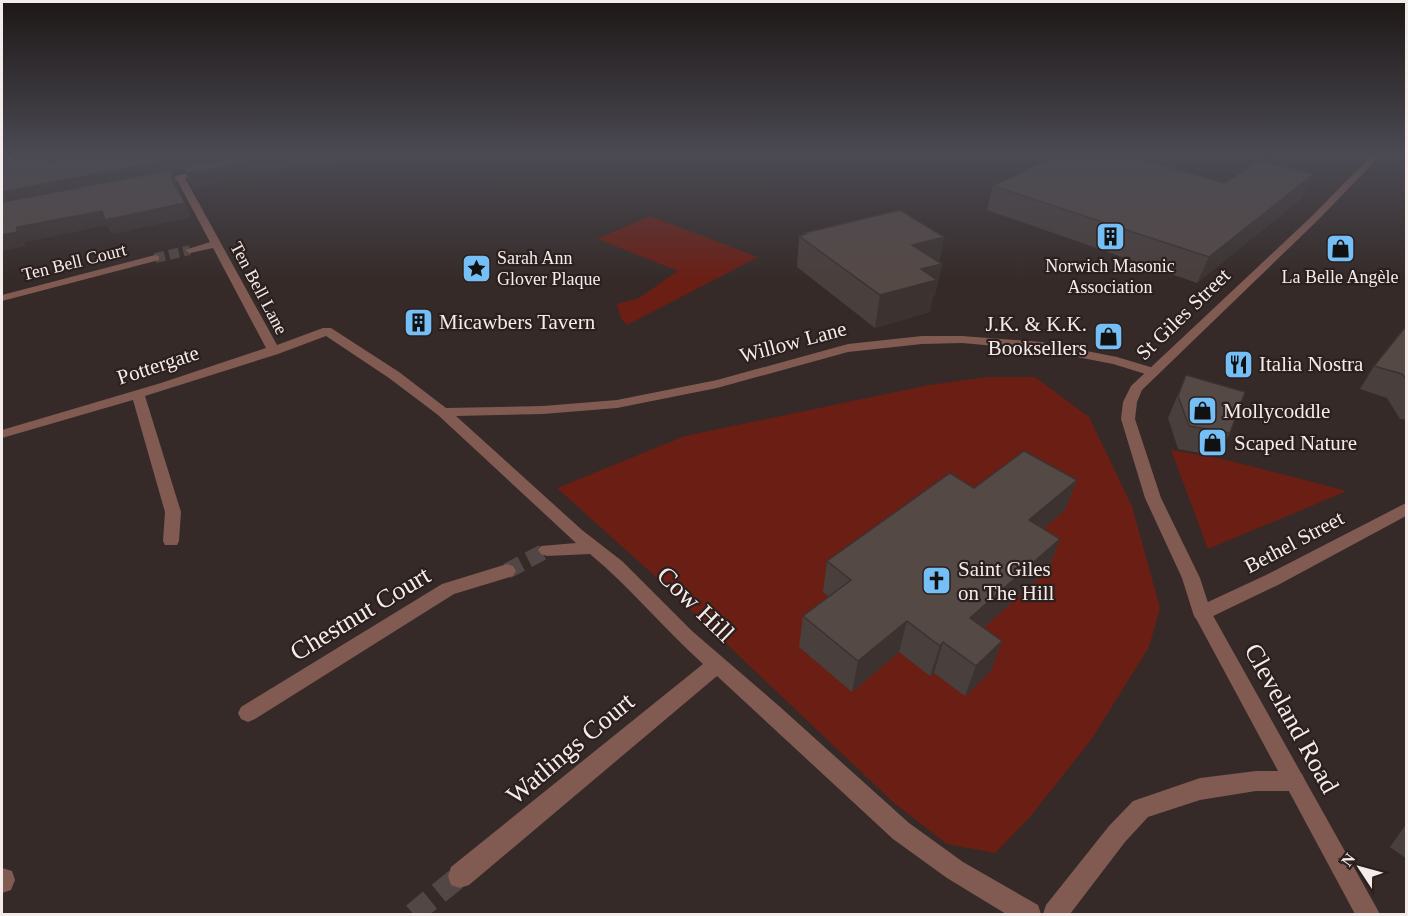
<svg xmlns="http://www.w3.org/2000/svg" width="1408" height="916" viewBox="0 0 1408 916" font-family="'Times New Roman',serif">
	<rect width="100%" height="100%" fill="#352a28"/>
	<!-- green -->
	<g fill="#6b1e14">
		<path d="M 650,216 L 758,257 L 627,325 L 621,318 L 617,304 L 639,298 L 678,271 L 597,239 Z"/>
		<path d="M 987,377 L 1035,377 L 1089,417 L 1132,506 L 1160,608 L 1149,647 L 1091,740 L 1030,817 L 995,853 L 947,844 L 894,803 L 657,578 L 557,488 L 685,436 L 929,385 Z"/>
		<path d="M 1171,450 L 1227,460 L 1347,491 L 1208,549 Z"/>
	</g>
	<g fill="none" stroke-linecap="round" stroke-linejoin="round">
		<!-- minor-tunnel-far2 -->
		<path stroke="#524745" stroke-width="10" stroke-dasharray="10 4.5" stroke-linecap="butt" d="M 155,258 L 190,250"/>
		<!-- minor-tunnel-far1 -->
		<path stroke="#524745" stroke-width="16" stroke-dasharray="16 8" stroke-linecap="butt" d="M 507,571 L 547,550"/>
		<!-- minor-tunnel -->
		<path stroke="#524745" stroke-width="22" stroke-dasharray="22 11" stroke-linecap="butt" d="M 413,914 L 460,876"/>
		<!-- minor -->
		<g fill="#815a52" fill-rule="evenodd">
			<path d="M 6,154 L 14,154 L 11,166 L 4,164 Z"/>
			<path d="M 206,169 L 209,170 L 209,174 L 185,178 L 277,345 L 323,328 L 331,328 L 399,372 L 446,408 L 543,406 L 617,400 L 717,380 L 848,344 L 922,336 L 962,336 L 1041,342 L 1117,357 L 1157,369 L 1159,372 L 1152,376 L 1113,364 L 1041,350 L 962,343 L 922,344 L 848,352 L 717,388 L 617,408 L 543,414 L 456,416 L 582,530 L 622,561 L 692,631 L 779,706 L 909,823 L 963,862 L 1038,905 L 1041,914 L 1006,914 L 947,878 L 893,839 L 717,676 L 469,885 L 460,888 L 451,885 L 448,876 L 451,867 L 703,664 C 664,629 631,588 590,554 L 547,556 L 541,554 L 538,550 L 541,546 L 576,543 L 438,415 L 389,378 L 326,336 L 278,354 L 145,396 L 181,512 L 179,541 L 177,545 L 165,545 L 163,541 L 165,512 L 133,400 L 2,438 L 2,430 L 161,383 L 266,348 L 213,248 L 190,253 L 185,250 L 210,242 L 177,180 L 156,184 L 152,181 Z"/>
			<path d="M 155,255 L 159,256 L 159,260 L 2,301 L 2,295 Z"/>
			<path d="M 1406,503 L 1406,516 L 1278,585 L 1209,618 L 1202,620 L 1195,618 L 1193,613 L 1195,608 L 1266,575 Z"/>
			<path d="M 507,564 L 513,566 L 516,571 L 513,576 L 454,594 L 255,719 L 248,722 L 241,719 L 238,713 L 241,707 L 442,584 Z"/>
			<path d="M 1256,771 L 1294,771 L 1302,774 L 1305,781 L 1302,788 L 1294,791 L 1256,791 L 1200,800 L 1148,817 L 1125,842 L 1070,914 L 1043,914 L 1046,905 L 1109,826 L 1133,801 L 1200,778 Z"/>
			<path d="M 2,868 L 12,871 L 15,880 L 11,890 L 2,893 Z"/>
		</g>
		<!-- tertiary -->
		<path fill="#815a52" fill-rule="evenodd" d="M 1373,154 L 1382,154 L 1318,220 L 1142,390 L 1137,402 L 1135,419 L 1161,498 L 1200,578 L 1211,612 L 1380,914 L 1355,914 L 1193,613 L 1182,578 L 1145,498 L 1121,419 L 1123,402 L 1131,386 L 1312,216 Z"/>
	</g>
	<!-- wall -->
	<g fill="#493f3c">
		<path d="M 47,154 L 51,160 L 87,154 L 372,154 L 315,166 L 311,162 L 193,188 L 185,171 L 172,173 L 180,190 L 178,191 L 191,217 L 112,234 L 107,225 L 25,242 L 25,246 L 2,251 L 2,162 Z"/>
		<path d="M 1224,183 L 1302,198 L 1197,283 L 987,210 L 993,186 Z"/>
		<path d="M 804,233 L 944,237 L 939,262 L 942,264 L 935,295 L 933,296 L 930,312 L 875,328 L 797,267 L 799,236 L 804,235 Z"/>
		<path d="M 1407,325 L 1407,420 L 1400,419 L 1387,398 L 1360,389 L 1374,366 Z"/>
		<path d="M 1186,375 L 1230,433 L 1217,456 L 1178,449 L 1168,418 Z"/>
		<path d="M 1077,480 L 1065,510 L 1043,529 L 1060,539 L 1048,570 L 984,627 L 991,671 L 965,696 L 934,673 L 930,676 L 899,652 L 852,692 L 799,647 L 803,616 L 829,597 L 823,592 L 827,561 L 974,488 Z"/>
		<path d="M 1407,823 L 1407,859 L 1390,847 Z"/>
	</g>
	<!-- shaded-wall -->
	<g fill="#3c3331">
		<path d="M 202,154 L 271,154 L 183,167 L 185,171 L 2,207 L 2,192 Z"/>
		<path d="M 287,154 L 309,154 L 311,162 L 193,188 L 187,174 Z"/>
		<path d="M 311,154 L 372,154 L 315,166 Z"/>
		<path d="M 1314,174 L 1302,198 L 1197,283 L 1209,257 Z"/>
		<path d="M 174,177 L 180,190 L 177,191 L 171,178 Z"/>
		<path d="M 185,203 L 191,217 L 112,234 L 107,225 L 25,242 L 25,246 L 2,251 L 2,235 L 17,227 L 102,211 Z"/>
		<path d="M 944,237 L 938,264 L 942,264 L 935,295 L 933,296 L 930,312 L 875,328 L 880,295 L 912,245 Z"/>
		<path d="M 1077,480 L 1065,510 L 1018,551 L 1029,520 Z"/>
		<path d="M 1060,539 L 1048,570 L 960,649 L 970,618 Z"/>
		<path d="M 907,621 L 899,652 L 852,692 L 858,661 Z"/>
		<path d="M 1002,641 L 991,671 L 965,696 L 976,666 Z"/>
		<path d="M 943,642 L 934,673 L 930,676 L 940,646 Z"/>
	</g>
	<!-- building -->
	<g fill="#554946" stroke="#3c3331" stroke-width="1.5">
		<path d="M 47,154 L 48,161 L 87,154 L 202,154 L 2,192 L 2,162 Z"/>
		<path d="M 245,154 L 287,154 L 187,174 L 183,167 Z"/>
		<path d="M 1059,154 L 1123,154 L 1224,183 L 1259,161 L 1314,174 L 1209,257 L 993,186 Z"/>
		<path d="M 170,170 L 174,177 L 171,178 L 185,203 L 105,220 L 102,211 L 17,227 L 17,232 L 2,235 L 2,202 Z"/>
		<path d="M 900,210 L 944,237 L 912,245 L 942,264 L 921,269 L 937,280 L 880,295 L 799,236 L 806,234 L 804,233 Z"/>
		<path d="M 1407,325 L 1407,380 L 1402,374 L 1374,366 Z"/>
		<path d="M 1186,375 L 1245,392 L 1230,433 L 1189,426 L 1178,396 Z"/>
		<path d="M 1024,451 L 1077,480 L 1029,520 L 1060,539 L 970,618 L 1002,641 L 976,666 L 943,642 L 940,646 L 907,621 L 858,661 L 803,616 L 851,580 L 827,561 L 950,473 L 974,488 Z"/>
	</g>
	<!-- sky -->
	<linearGradient id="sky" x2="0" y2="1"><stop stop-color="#1d1716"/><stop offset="0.55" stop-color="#4b4a53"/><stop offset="1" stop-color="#4b4a53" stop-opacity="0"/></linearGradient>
	<rect width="1408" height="282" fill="url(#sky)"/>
	<!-- icons -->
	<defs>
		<symbol id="building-square" viewBox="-11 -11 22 22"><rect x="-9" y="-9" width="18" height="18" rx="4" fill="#74c0f6" stroke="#2b201e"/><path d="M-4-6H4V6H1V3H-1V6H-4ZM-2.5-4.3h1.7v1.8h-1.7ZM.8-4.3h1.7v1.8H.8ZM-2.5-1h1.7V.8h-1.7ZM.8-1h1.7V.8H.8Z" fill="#111"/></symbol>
		<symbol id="shop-square" viewBox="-11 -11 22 22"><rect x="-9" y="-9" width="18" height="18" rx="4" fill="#74c0f6" stroke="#2b201e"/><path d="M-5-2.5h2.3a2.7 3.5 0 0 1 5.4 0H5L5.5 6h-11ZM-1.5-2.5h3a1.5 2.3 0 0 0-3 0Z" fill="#111"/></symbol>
		<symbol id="sight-square" viewBox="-11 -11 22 22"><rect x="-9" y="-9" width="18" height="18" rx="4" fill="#74c0f6" stroke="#2b201e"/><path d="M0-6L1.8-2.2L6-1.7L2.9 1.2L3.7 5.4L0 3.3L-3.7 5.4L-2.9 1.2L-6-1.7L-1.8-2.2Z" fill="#111"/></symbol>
		<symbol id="restaurant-square" viewBox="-11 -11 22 22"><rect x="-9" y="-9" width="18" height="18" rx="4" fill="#74c0f6" stroke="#2b201e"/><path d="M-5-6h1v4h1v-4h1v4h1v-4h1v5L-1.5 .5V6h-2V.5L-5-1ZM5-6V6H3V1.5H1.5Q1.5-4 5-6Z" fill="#111"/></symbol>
		<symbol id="church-square" viewBox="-11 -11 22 22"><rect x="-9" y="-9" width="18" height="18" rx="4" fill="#74c0f6" stroke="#2b201e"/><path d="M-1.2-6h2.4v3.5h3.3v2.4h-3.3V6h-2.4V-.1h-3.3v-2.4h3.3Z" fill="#111"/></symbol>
	</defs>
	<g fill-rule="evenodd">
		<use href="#building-square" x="1094" y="220" width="33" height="33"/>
		<use href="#shop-square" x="1324" y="232" width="33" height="33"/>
		<use href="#sight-square" x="460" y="252" width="33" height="33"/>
		<use href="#building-square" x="402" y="306" width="33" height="33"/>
		<use href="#shop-square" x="1092" y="320" width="33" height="33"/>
		<use href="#restaurant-square" x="1222" y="348" width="33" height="33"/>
		<use href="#shop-square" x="1186" y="394" width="33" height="33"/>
		<use href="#shop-square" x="1196" y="426" width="33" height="33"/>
		<use href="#church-square" x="920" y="564" width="33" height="33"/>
	</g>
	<g text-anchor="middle" stroke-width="4.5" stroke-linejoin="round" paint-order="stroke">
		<!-- far-poi labels -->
		<g font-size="18" fill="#f4eceb" stroke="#2b201e">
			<text x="497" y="264" text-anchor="start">Sarah Ann<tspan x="497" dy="21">Glover Plaque</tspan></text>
			<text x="1110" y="272">Norwich Masonic<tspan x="1110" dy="21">Association</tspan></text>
			<text x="1340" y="283">La Belle Angèle</text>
		</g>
		<!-- far-street labels -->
		<g font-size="18" fill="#f4eceb" stroke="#2b201e">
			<text transform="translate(74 262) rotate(-14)" y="6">Ten Bell Court</text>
			<text transform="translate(259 288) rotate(62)" y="6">Ten Bell Lane</text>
		</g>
		<!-- street labels -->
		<g font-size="21" fill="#f4eceb" stroke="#2b201e">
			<text transform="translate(1183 314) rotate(-44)" y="7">St Giles Street</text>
			<text transform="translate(793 342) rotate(-15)" y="7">Willow Lane</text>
			<text transform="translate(158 365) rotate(-18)" y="7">Pottergate</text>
			<text transform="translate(1294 542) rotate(-28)" y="7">Bethel Street</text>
		</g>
		<!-- poi labels -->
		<g font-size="21" fill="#f4eceb" stroke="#2b201e" text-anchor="start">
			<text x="439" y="329">Micawbers Tavern</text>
			<text x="1087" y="331" text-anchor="end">J.K. &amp; K.K.<tspan x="1087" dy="24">Booksellers</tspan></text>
			<text x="1259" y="371">Italia Nostra</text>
			<text x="1223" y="418">Mollycoddle</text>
			<text x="1234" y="450">Scaped Nature</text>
			<text x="958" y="576">Saint Giles<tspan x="958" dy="24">on The Hill</tspan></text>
		</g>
		<!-- near-street labels -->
		<g font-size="26" fill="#f4eceb" stroke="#2b201e">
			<text transform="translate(696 604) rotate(44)" y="9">Cow Hill</text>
			<text transform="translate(360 613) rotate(-31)" y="9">Chestnut Court</text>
			<text transform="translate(1292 718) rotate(61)" y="9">Cleveland Road</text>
			<text transform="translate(570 748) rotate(-40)" y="9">Watlings Court</text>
		</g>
	</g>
	<!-- border -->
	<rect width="1408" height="916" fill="none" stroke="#f4eceb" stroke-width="6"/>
	<!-- north arrow -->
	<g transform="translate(1360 868) rotate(306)" stroke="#2b201e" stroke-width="4.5" paint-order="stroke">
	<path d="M0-4.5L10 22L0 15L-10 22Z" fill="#f4eceb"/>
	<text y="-9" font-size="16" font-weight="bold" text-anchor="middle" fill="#f4eceb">N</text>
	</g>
</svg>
